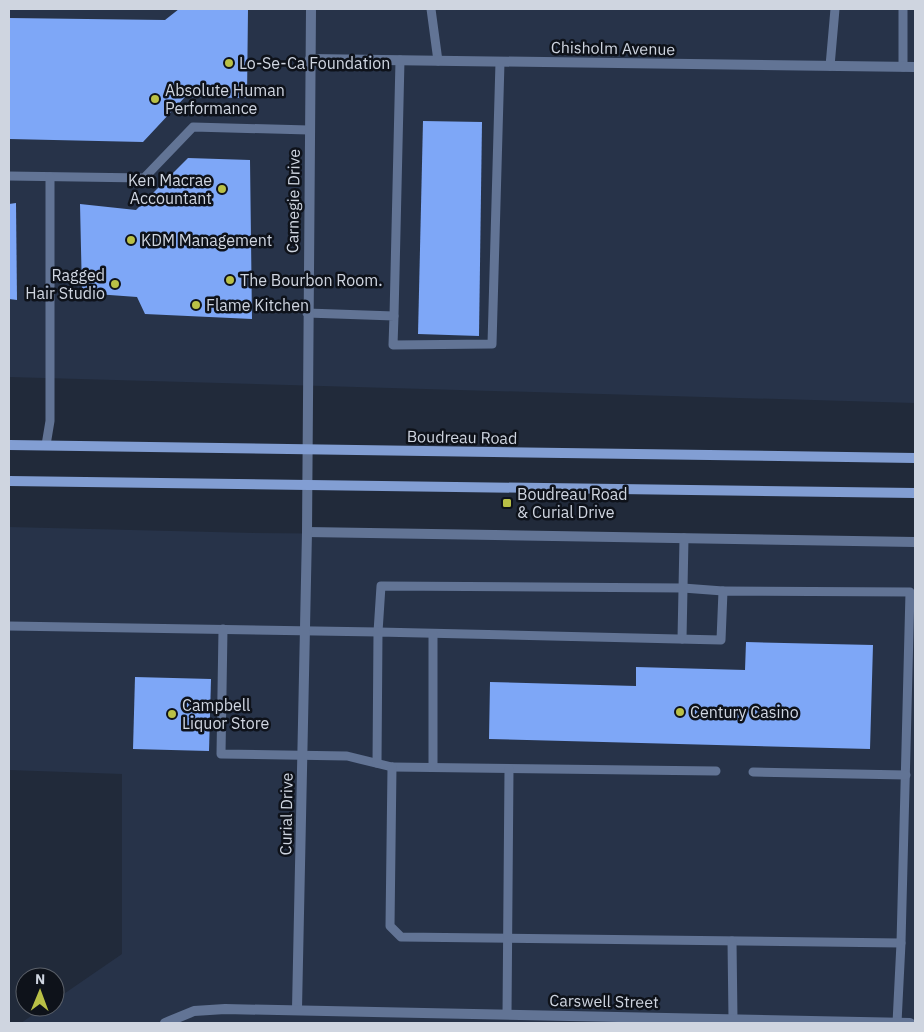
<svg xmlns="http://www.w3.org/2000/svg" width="924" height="1032" viewBox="0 0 924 1032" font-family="'IBM Plex Sans',sans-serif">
	<rect width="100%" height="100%" fill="#212a3a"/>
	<!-- built -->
	<g fill="#273349">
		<path d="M 9,9 L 915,9 L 915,403 L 9,377 Z"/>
		<path d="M 9,527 L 254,533 L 915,539 L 915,1023 L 21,1023 L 44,1007 L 55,1007 L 55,1000 L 122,954 L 122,774 L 9,770 Z"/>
	</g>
	<!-- building -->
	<g fill="#7ea7f7">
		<path d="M 179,9 L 248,9 L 247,98 L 185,97 L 143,142 L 9,139 L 9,18 L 165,20 Z"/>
		<path d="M 423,121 L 482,122 L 479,336 L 418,334 Z"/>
		<path d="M 188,158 L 250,160 L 252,319 L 145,314 L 137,297 L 82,293 L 80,204 L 136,210 Z"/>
		<path d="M 16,203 L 17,300 L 9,299 L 9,204 Z"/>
		<path d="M 746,642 L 873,645 L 870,749 L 489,739 L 490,682 L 636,686 L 636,667 L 745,670 Z"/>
		<path d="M 135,677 L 211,679 L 209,751 L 133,749 Z"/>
	</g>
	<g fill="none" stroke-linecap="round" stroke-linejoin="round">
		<!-- service -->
		<g stroke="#627495" stroke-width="9">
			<path d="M 431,9 L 438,61"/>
			<path d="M 903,9 L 903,67"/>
			<path d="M 830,66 L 835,9"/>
			<path d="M 9,176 L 144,178 L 193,127 L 309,130"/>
			<path d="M 307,313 L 394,316 L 393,345 L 492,344 L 500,62"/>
			<path d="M 394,316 L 400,60"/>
			<path d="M 46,445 L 50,421 L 50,177"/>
			<path d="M 9,626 L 378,632 L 381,586 L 683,588 L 723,591"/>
			<path d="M 223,629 L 221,754 L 347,756 L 392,767 L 716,771"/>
			<path d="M 682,639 L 684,538"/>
			<path d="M 377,763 L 378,632 L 721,640 L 723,591 L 910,592 L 901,943 L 401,937 L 390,926 L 392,767"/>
			<path d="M 433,767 L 433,634"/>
			<path d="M 753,772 L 906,775"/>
			<path d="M 732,941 L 733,1019"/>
			<path d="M 507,1014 L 509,769"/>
			<path d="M 897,1023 L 901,943"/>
		</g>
		<!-- minor -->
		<g stroke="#627495" stroke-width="10">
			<path d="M 310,59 L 915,67"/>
			<path d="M 307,532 L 915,542"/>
			<path d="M 297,1009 L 307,532 L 311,9"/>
			<path d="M 165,1023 L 194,1011 L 225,1009 L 910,1023"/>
		</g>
		<!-- secondary -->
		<g stroke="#829ed3" stroke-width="10">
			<path d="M 9,445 L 915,458"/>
			<path d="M 9,481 L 915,493"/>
		</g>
	</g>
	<!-- markers -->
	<g fill="#b9c046" stroke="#0e121a" stroke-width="2">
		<circle cx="229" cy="63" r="5"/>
		<circle cx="155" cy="99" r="5"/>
		<circle cx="222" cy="189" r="5"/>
		<circle cx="131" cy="240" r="5"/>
		<circle cx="230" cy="280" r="5"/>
		<circle cx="115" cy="284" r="5"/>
		<circle cx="196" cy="305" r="5"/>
		<rect x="502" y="498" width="10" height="10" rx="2.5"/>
		<circle cx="680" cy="712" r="5"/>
		<circle cx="172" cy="714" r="5"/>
	</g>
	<g text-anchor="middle" stroke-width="5" stroke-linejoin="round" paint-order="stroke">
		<!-- street labels -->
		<g font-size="16" fill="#cfd5e0" stroke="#0e121a">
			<text transform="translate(613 48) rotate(1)" y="6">Chisholm Avenue</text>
			<text transform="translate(293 201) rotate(-89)" y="6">Carnegie Drive</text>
			<text transform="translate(462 437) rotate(1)" y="6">Boudreau Road</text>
			<text transform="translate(286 814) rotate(-89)" y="6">Curial Drive</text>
			<text transform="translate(604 1001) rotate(1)" y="6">Carswell Street</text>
		</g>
		<!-- poi labels -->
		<g font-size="16" fill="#cfd5e0" stroke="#0e121a" text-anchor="start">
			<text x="239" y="69">Lo-Se-Ca Foundation</text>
			<text x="165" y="96">Absolute Human<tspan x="165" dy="18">Performance</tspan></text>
			<text x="212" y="186" text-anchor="end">Ken Macrae<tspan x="212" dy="18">Accountant</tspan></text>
			<text x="141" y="246">KDM Management</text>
			<text x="105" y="281" text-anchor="end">Ragged<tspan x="105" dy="18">Hair Studio</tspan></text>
			<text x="240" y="286">The Bourbon Room.</text>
			<text x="206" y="311">Flame Kitchen</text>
			<text x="517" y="500">Boudreau Road<tspan x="517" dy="18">&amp; Curial Drive</tspan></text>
			<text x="182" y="711">Campbell<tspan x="182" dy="18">Liquor Store</tspan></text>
			<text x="690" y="718">Century Casino</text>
		</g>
	</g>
	<!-- border -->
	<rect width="924" height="1032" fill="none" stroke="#cfd5e0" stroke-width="20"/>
	<!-- north arrow -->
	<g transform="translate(40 992) rotate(1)"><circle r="24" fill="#0e121a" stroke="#5b6069"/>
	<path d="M0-4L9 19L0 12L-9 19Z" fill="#b9c046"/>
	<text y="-8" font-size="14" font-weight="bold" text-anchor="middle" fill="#cfd5e0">N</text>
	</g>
</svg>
